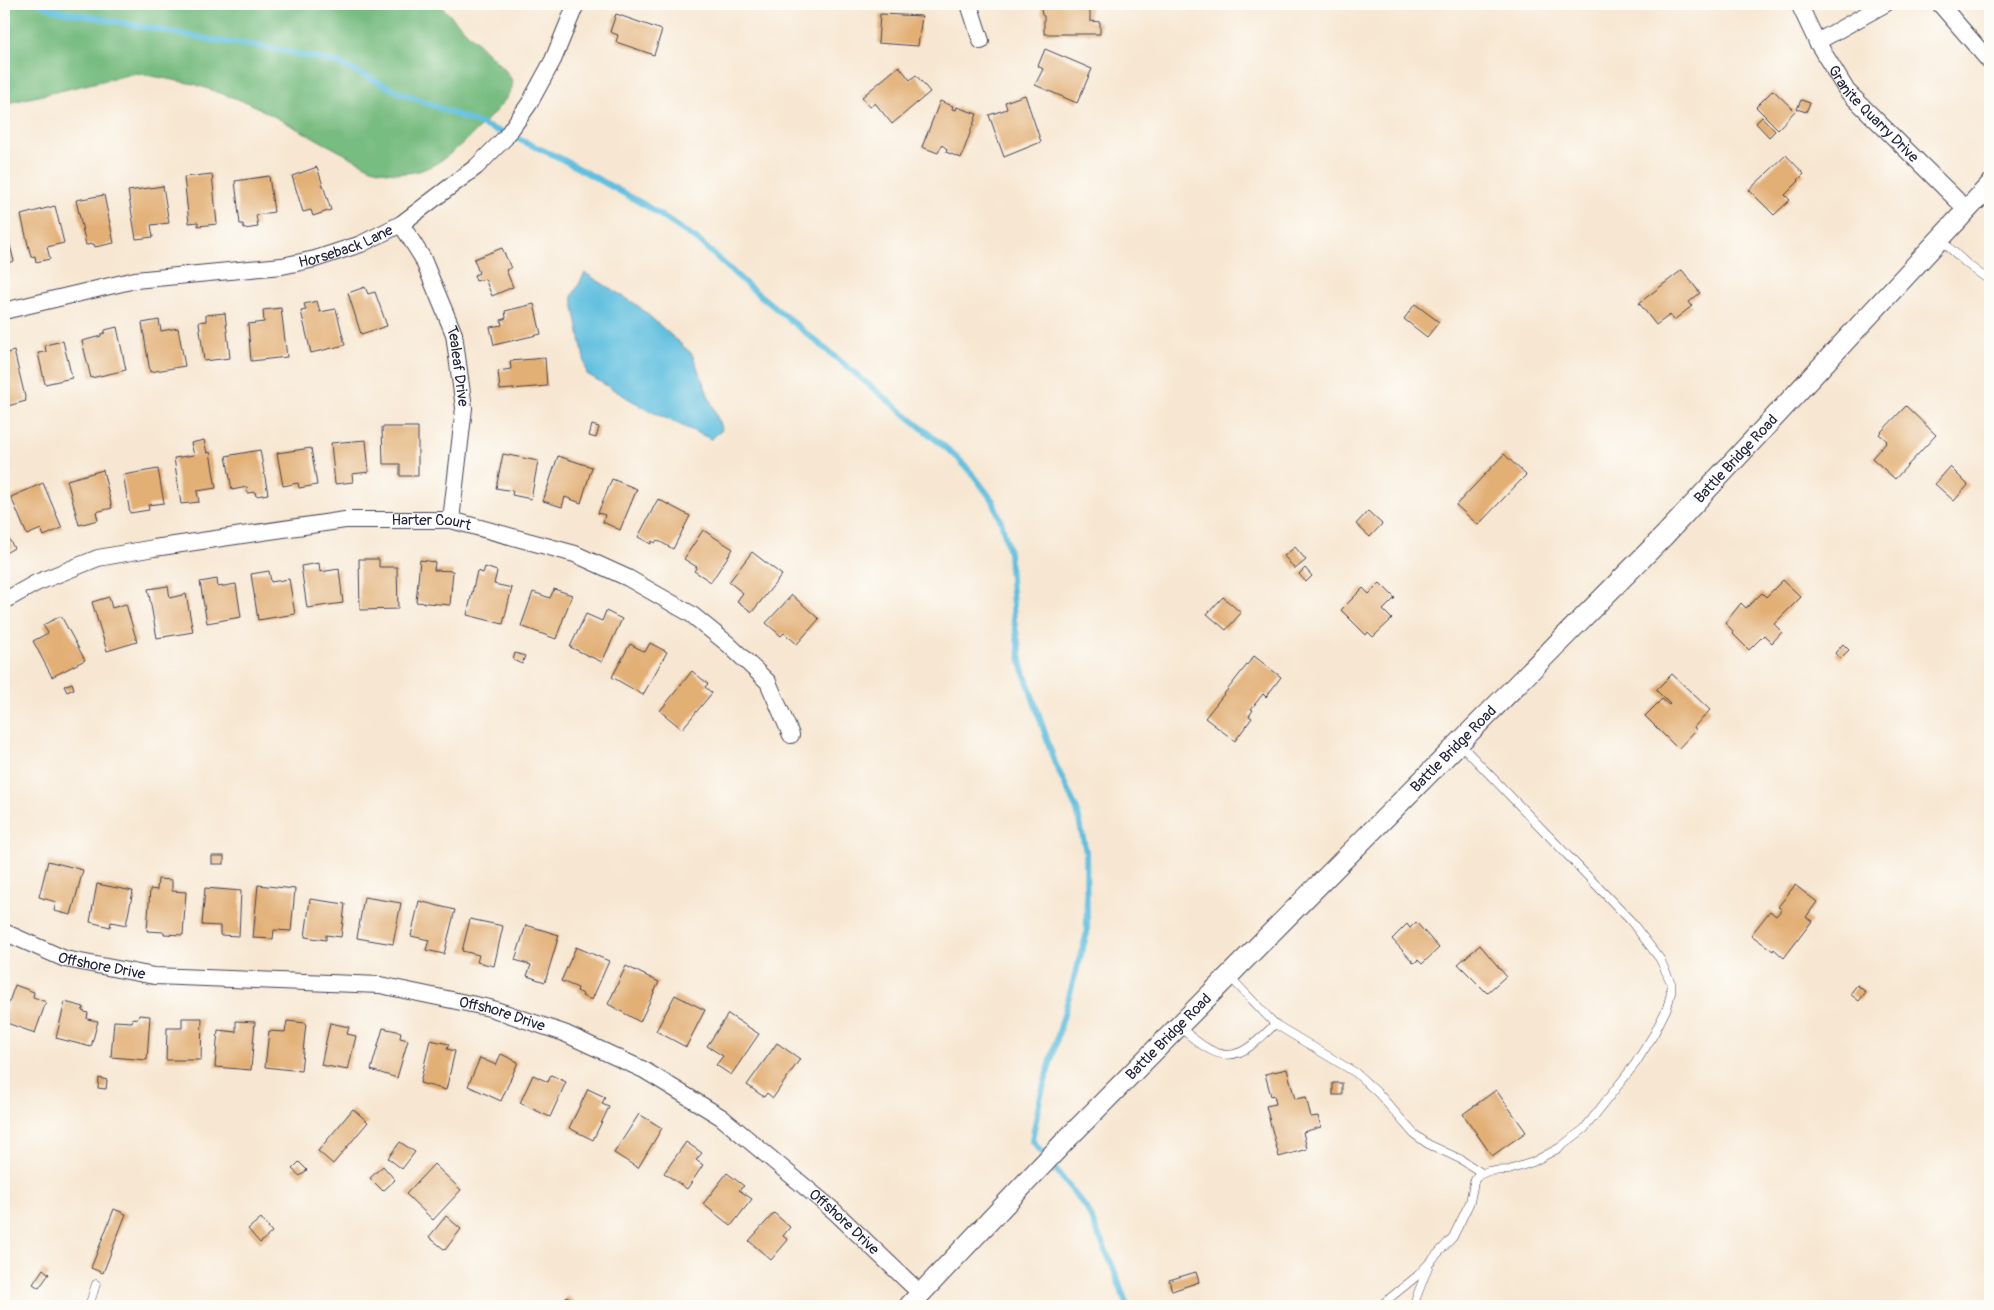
<svg xmlns="http://www.w3.org/2000/svg" width="1994" height="1310" viewBox="0 0 1994 1310" font-family="Pangolin,sans-serif">
	<rect width="100%" height="100%" fill="#fdfcf7"/>
	<filter id="ink" filterUnits="userSpaceOnUse"><feTurbulence type="fractalNoise" baseFrequency=".02" numOctaves="2"/><feDisplacementMap in="SourceGraphic" scale="10" xChannelSelector="R" yChannelSelector="G"/><feConvolveMatrix kernelMatrix="1 2 1 2 8 2 1 2 1" color-interpolation-filters="sRGB"/></filter>
	<filter id="wash" filterUnits="userSpaceOnUse"><feTurbulence type="fractalNoise" baseFrequency=".0096" numOctaves="4" result="noise"/><feDisplacementMap in="SourceGraphic" scale="20" xChannelSelector="R" yChannelSelector="G"/><feGaussianBlur stdDeviation="1.12" result="paint"/><feColorMatrix in="noise" values="0 0 0 0 0 0 0 0 0 0 0 0 0 0 0 0 0 1.4 0 .05"/><feComposite in="paint" operator="in"/></filter>
	<g filter="url(#wash)">
		<rect width="100%" height="100%" fill="#f7e7d2"/>
		<!-- forest -->
		<path fill="#77bc80" stroke="#4c6f5e" d="M 4,4 L 439,4 L 505,70 C 509,76 513,79 512,87 C 509,103 455,152 440,161 C 434,165 425,169 419,171 C 402,175 385,173 369,167 L 249,103 L 194,84 L 136,73 L 4,104 Z"/>
		<!-- water -->
		<path fill="#61bfdf" stroke="#42708d" d="M 585,273 L 637,305 L 692,354 L 722,430 L 711,439 L 648,410 L 587,374 L 572,297 Z"/>
		<g fill="none" stroke-linecap="round" stroke-linejoin="round">
			<!-- stream -->
			<path stroke="#61bfdf" stroke-width="6" d="M 40,4 L 55,10 L 220,41 L 267,47 L 339,63 L 399,92 L 516,138 L 560,158 L 645,205 L 699,241 L 745,283 L 957,457 L 975,477 L 993,501 L 1002,524 L 1009,552 L 1014,620 L 1022,666 L 1055,763 L 1077,810 L 1086,852 L 1087,933 L 1040,1099 L 1032,1140 L 1087,1209 L 1113,1267 L 1127,1306"/>
		</g>
		<g id="blocks">
			<!-- building -->
			<g fill="#e2af74">
				<path d="M 1040,4 L 1090,4 L 1090,21 L 1100,22 L 1100,34 L 1044,34 L 1044,16 L 1042,15 Z"/>
				<path d="M 616,14 L 662,30 L 654,55 L 616,42 L 618,35 L 610,32 Z"/>
				<path d="M 880,14 L 922,16 L 918,46 L 878,43 Z"/>
				<path d="M 1045,49 L 1092,69 L 1077,103 L 1035,85 L 1043,69 L 1038,66 Z"/>
				<path d="M 899,66 L 910,80 L 916,75 L 930,92 L 892,124 L 875,103 L 870,107 L 862,97 Z"/>
				<path d="M 1773,90 L 1795,111 L 1778,129 L 1756,107 Z"/>
				<path d="M 1025,95 L 1041,142 L 1004,157 L 989,115 L 1007,109 L 1005,102 Z"/>
				<path d="M 1801,100 L 1810,103 L 1806,112 L 1797,109 Z"/>
				<path d="M 940,101 L 953,106 L 952,109 L 956,110 L 957,107 L 977,114 L 961,158 L 946,152 L 947,149 L 942,145 L 938,153 L 922,147 Z"/>
				<path d="M 1762,117 L 1775,131 L 1769,137 L 1756,123 Z"/>
				<path d="M 1786,155 L 1804,174 L 1798,180 L 1799,181 L 1785,195 L 1790,200 L 1774,215 L 1749,190 Z"/>
				<path d="M 317,167 L 331,210 L 313,216 L 311,210 L 303,212 L 292,176 Z"/>
				<path d="M 212,174 L 217,224 L 198,226 L 198,222 L 189,223 L 184,177 Z"/>
				<path d="M 269,176 L 274,212 L 256,215 L 258,227 L 244,229 L 243,224 L 240,224 L 235,181 Z"/>
				<path d="M 163,186 L 169,223 L 151,225 L 153,237 L 136,239 L 128,191 Z"/>
				<path d="M 104,195 L 114,243 L 95,247 L 94,244 L 86,245 L 76,200 Z"/>
				<path d="M 55,206 L 64,243 L 47,247 L 50,259 L 36,262 L 35,256 L 31,257 L 21,215 Z"/>
				<path d="M 4,222 L 14,261 L 4,264 Z"/>
				<path d="M 502,248 L 511,268 L 506,270 L 513,287 L 492,296 L 485,279 L 476,281 L 474,275 L 479,273 L 474,259 Z"/>
				<path d="M 1682,270 L 1700,293 L 1689,302 L 1692,306 L 1674,320 L 1670,315 L 1656,325 L 1639,303 Z"/>
				<path d="M 365,287 L 368,294 L 375,292 L 387,326 L 361,334 L 348,293 Z"/>
				<path d="M 317,301 L 320,312 L 336,309 L 345,345 L 311,353 L 301,311 L 306,310 L 304,304 Z"/>
				<path d="M 534,304 L 541,334 L 494,345 L 490,327 L 502,325 L 501,320 L 506,318 L 505,311 Z"/>
				<path d="M 1415,304 L 1439,322 L 1427,337 L 1404,319 Z"/>
				<path d="M 281,308 L 287,357 L 251,361 L 248,324 L 264,322 L 263,310 Z"/>
				<path d="M 225,313 L 230,358 L 204,361 L 199,322 L 206,321 L 206,315 Z"/>
				<path d="M 159,320 L 161,331 L 178,328 L 185,366 L 150,372 L 142,323 Z"/>
				<path d="M 117,327 L 126,370 L 91,378 L 82,341 L 101,336 L 101,334 L 105,333 L 105,330 Z"/>
				<path d="M 63,341 L 72,378 L 45,384 L 38,353 L 46,352 L 45,345 Z"/>
				<path d="M 14,351 L 26,401 L 4,407 L 4,354 Z"/>
				<path d="M 545,358 L 547,386 L 500,390 L 498,371 L 511,369 L 510,361 Z"/>
				<path d="M 1906,406 L 1936,435 L 1895,479 L 1872,458 L 1887,441 L 1879,434 Z"/>
				<path d="M 592,425 L 599,427 L 596,438 L 589,436 Z"/>
				<path d="M 382,427 L 418,427 L 418,476 L 400,476 L 400,464 L 383,464 Z"/>
				<path d="M 204,440 L 207,453 L 210,452 L 216,488 L 197,491 L 199,502 L 181,504 L 174,458 L 194,455 L 191,443 Z"/>
				<path d="M 366,440 L 369,472 L 352,474 L 353,482 L 335,484 L 331,443 Z"/>
				<path d="M 311,448 L 317,485 L 299,488 L 298,483 L 283,486 L 277,453 Z"/>
				<path d="M 260,450 L 268,494 L 256,496 L 255,492 L 248,493 L 247,487 L 232,490 L 226,456 Z"/>
				<path d="M 503,454 L 538,461 L 531,499 L 512,495 L 513,491 L 496,488 Z"/>
				<path d="M 1504,454 L 1526,475 L 1478,525 L 1456,505 Z"/>
				<path d="M 558,456 L 592,467 L 581,503 L 565,497 L 562,507 L 543,501 Z"/>
				<path d="M 1950,467 L 1968,485 L 1954,501 L 1935,484 Z"/>
				<path d="M 158,469 L 164,503 L 148,505 L 149,510 L 130,513 L 123,475 Z"/>
				<path d="M 103,470 L 112,508 L 96,512 L 98,520 L 79,525 L 67,480 Z"/>
				<path d="M 612,479 L 637,489 L 620,530 L 603,522 L 605,515 L 598,513 Z"/>
				<path d="M 43,483 L 62,528 L 44,536 L 41,529 L 27,535 L 11,497 Z"/>
				<path d="M 658,499 L 690,516 L 673,549 L 657,540 L 655,543 L 652,541 L 651,544 L 638,537 Z"/>
				<path d="M 1368,511 L 1382,524 L 1370,537 L 1356,524 Z"/>
				<path d="M 4,530 L 14,548 L 4,554 Z"/>
				<path d="M 703,530 L 733,549 L 711,582 L 694,571 L 697,567 L 684,559 Z"/>
				<path d="M 1295,547 L 1306,560 L 1295,569 L 1284,556 Z"/>
				<path d="M 752,552 L 782,575 L 752,612 L 737,601 L 743,593 L 729,582 Z"/>
				<path d="M 359,559 L 379,559 L 379,567 L 397,567 L 398,609 L 360,610 Z"/>
				<path d="M 420,560 L 435,562 L 434,570 L 453,571 L 450,605 L 416,602 Z"/>
				<path d="M 319,563 L 320,572 L 339,569 L 343,603 L 307,608 L 301,566 Z"/>
				<path d="M 485,567 L 497,571 L 494,584 L 512,588 L 503,624 L 467,615 L 477,571 L 483,573 Z"/>
				<path d="M 1305,568 L 1312,576 L 1306,582 L 1299,574 Z"/>
				<path d="M 269,571 L 271,582 L 289,579 L 295,614 L 258,620 L 251,574 Z"/>
				<path d="M 217,579 L 218,587 L 236,584 L 241,617 L 207,623 L 200,582 Z"/>
				<path d="M 1783,580 L 1801,597 L 1774,624 L 1782,632 L 1772,643 L 1764,635 L 1749,650 L 1732,633 L 1733,631 L 1725,623 L 1741,603 L 1746,608 L 1762,593 L 1766,597 Z"/>
				<path d="M 1380,583 L 1395,598 L 1383,610 L 1392,619 L 1373,637 L 1368,632 L 1366,635 L 1341,610 L 1363,588 L 1369,594 Z"/>
				<path d="M 168,586 L 170,598 L 186,594 L 193,632 L 157,638 L 148,589 Z"/>
				<path d="M 554,589 L 572,595 L 556,639 L 521,626 L 533,592 L 550,598 Z"/>
				<path d="M 792,595 L 819,619 L 797,644 L 784,633 L 781,636 L 766,623 Z"/>
				<path d="M 109,597 L 112,608 L 126,604 L 137,642 L 107,651 L 92,602 Z"/>
				<path d="M 1223,597 L 1241,613 L 1226,630 L 1207,614 Z"/>
				<path d="M 606,611 L 622,619 L 602,662 L 570,647 L 586,614 L 602,621 Z"/>
				<path d="M 61,616 L 85,660 L 52,677 L 33,641 L 48,633 L 43,625 Z"/>
				<path d="M 650,643 L 667,652 L 643,695 L 612,677 L 630,644 L 645,652 Z"/>
				<path d="M 1843,644 L 1849,650 L 1840,659 L 1835,653 Z"/>
				<path d="M 515,653 L 525,656 L 522,664 L 513,660 Z"/>
				<path d="M 1254,656 L 1281,677 L 1266,697 L 1263,694 L 1251,709 L 1253,710 L 1249,716 L 1252,718 L 1235,741 L 1205,718 Z"/>
				<path d="M 692,671 L 708,684 L 705,687 L 712,693 L 682,729 L 660,711 Z"/>
				<path d="M 1672,674 L 1710,710 L 1694,727 L 1696,730 L 1678,749 L 1645,716 L 1662,699 L 1669,705 L 1670,704 L 1656,690 Z"/>
				<path d="M 72,683 L 74,689 L 67,692 L 64,686 Z"/>
				<rect x="212" y="856" width="12" height="8"/>
				<path d="M 48,861 L 83,870 L 71,915 L 54,911 L 56,902 L 39,897 Z"/>
				<path d="M 158,879 L 172,880 L 172,891 L 186,892 L 183,935 L 164,934 L 164,932 L 147,931 L 150,889 L 157,890 Z"/>
				<path d="M 97,884 L 133,891 L 126,925 L 111,922 L 110,927 L 90,922 Z"/>
				<path d="M 258,885 L 295,889 L 291,931 L 274,930 L 273,939 L 253,938 Z"/>
				<path d="M 1795,885 L 1817,902 L 1806,917 L 1812,921 L 1784,958 L 1774,949 L 1773,951 L 1751,935 L 1770,911 L 1776,916 L 1782,909 L 1778,907 Z"/>
				<path d="M 205,888 L 241,891 L 239,936 L 220,935 L 220,926 L 202,925 Z"/>
				<path d="M 364,897 L 401,903 L 393,944 L 357,938 Z"/>
				<path d="M 310,899 L 345,904 L 341,937 L 326,935 L 326,940 L 305,937 Z"/>
				<path d="M 419,901 L 455,910 L 444,954 L 426,950 L 429,940 L 411,936 Z"/>
				<path d="M 470,919 L 503,926 L 494,966 L 477,962 L 479,955 L 462,951 Z"/>
				<path d="M 1416,922 L 1439,948 L 1422,964 L 1418,960 L 1414,963 L 1392,939 L 1407,924 L 1410,928 Z"/>
				<path d="M 526,925 L 559,935 L 545,982 L 527,976 L 531,965 L 515,960 Z"/>
				<path d="M 1480,945 L 1506,976 L 1487,993 L 1458,964 Z"/>
				<path d="M 576,947 L 609,961 L 592,1000 L 582,996 L 583,994 L 577,991 L 578,988 L 561,981 Z"/>
				<path d="M 626,966 L 659,982 L 640,1022 L 608,1004 Z"/>
				<path d="M 15,985 L 34,992 L 33,997 L 46,1002 L 35,1033 L 4,1022 L 4,1016 Z"/>
				<path d="M 1857,985 L 1866,992 L 1859,1001 L 1850,994 Z"/>
				<path d="M 675,995 L 705,1010 L 686,1047 L 656,1031 Z"/>
				<path d="M 65,1002 L 84,1007 L 82,1011 L 88,1013 L 87,1019 L 98,1021 L 91,1047 L 56,1038 Z"/>
				<path d="M 728,1014 L 759,1034 L 731,1075 L 716,1065 L 723,1056 L 707,1046 Z"/>
				<path d="M 139,1015 L 150,1016 L 147,1060 L 111,1057 L 114,1021 L 132,1022 L 133,1018 L 138,1019 Z"/>
				<path d="M 182,1018 L 202,1018 L 201,1060 L 166,1060 L 167,1028 L 182,1028 Z"/>
				<path d="M 236,1021 L 255,1022 L 251,1070 L 215,1067 L 218,1030 L 236,1032 Z"/>
				<path d="M 287,1021 L 306,1023 L 301,1071 L 265,1067 L 269,1031 L 285,1032 Z"/>
				<path d="M 330,1023 L 349,1027 L 347,1034 L 356,1036 L 348,1070 L 321,1065 Z"/>
				<path d="M 383,1028 L 401,1032 L 400,1038 L 408,1040 L 397,1078 L 371,1070 Z"/>
				<path d="M 430,1040 L 449,1044 L 447,1049 L 455,1051 L 446,1090 L 420,1083 Z"/>
				<path d="M 777,1043 L 800,1059 L 773,1098 L 767,1093 L 764,1097 L 747,1085 Z"/>
				<path d="M 501,1054 L 518,1062 L 501,1101 L 468,1086 L 480,1058 L 496,1065 Z"/>
				<path d="M 1287,1069 L 1295,1099 L 1306,1097 L 1311,1117 L 1318,1116 L 1321,1127 L 1303,1132 L 1307,1149 L 1279,1157 L 1266,1106 L 1276,1104 L 1274,1095 L 1271,1096 L 1265,1074 Z"/>
				<path d="M 533,1075 L 548,1082 L 551,1075 L 566,1082 L 550,1117 L 520,1103 Z"/>
				<path d="M 99,1078 L 107,1080 L 106,1089 L 98,1088 Z"/>
				<rect x="1333" y="1083" width="9" height="12"/>
				<path d="M 588,1089 L 605,1097 L 602,1104 L 609,1107 L 593,1140 L 569,1128 Z"/>
				<path d="M 1496,1090 L 1526,1132 L 1492,1156 L 1463,1114 Z"/>
				<path d="M 353,1109 L 368,1122 L 333,1164 L 318,1151 Z"/>
				<path d="M 639,1114 L 662,1128 L 638,1168 L 614,1153 Z"/>
				<path d="M 400,1142 L 415,1152 L 402,1169 L 388,1158 Z"/>
				<path d="M 686,1142 L 702,1153 L 696,1160 L 703,1165 L 687,1189 L 664,1173 Z"/>
				<path d="M 299,1162 L 307,1170 L 300,1176 L 292,1169 Z"/>
				<path d="M 434,1164 L 461,1190 L 433,1220 L 406,1194 Z"/>
				<path d="M 383,1166 L 395,1180 L 383,1191 L 370,1178 Z"/>
				<path d="M 727,1173 L 744,1186 L 739,1190 L 752,1199 L 731,1226 L 703,1204 Z"/>
				<path d="M 114,1209 L 126,1214 L 103,1273 L 91,1268 Z"/>
				<path d="M 774,1213 L 790,1227 L 783,1236 L 788,1240 L 771,1260 L 749,1241 Z"/>
				<path d="M 446,1216 L 461,1229 L 445,1250 L 429,1237 Z"/>
				<path d="M 261,1218 L 272,1232 L 260,1243 L 248,1229 Z"/>
				<path d="M 43,1269 L 49,1274 L 39,1288 L 33,1284 Z"/>
				<path d="M 1196,1272 L 1199,1282 L 1172,1291 L 1169,1280 Z"/>
				<path d="M 567,1296 L 577,1303 L 575,1306 L 560,1306 Z"/>
			</g>
		</g>
	</g>
	<g filter="url(#ink)">
		<use href="#blocks" fill-opacity="0" stroke="#424052" stroke-width="1"/>
		<g fill="none" stroke-linecap="round" stroke-linejoin="round">
			<defs>
				<g id="service">
					<path d="M 1940,239 L 1967,264 L 1990,281"/>
					<path d="M 1230,977 L 1275,1024 L 1356,1073 L 1379,1094 L 1414,1134 L 1428,1144 L 1460,1159 L 1482,1173"/>
					<path d="M 1180,1027 C 1222,1065 1236,1064 1275,1024"/>
					<path d="M 89,1306 L 96,1284"/>
					<path d="M 1380,1306 L 1417,1276 L 1453,1237 L 1470,1202 L 1474,1182 L 1477,1176 L 1488,1171 L 1509,1170 L 1533,1162 L 1559,1148 L 1584,1129 L 1635,1064 L 1654,1034 L 1667,1008 L 1671,993 L 1671,983 L 1660,959 L 1630,920 L 1460,744"/>
					<path d="M 1413,1306 L 1428,1267"/>
				</g>
				<g id="minor">
					<path d="M 969,4 L 981,41"/>
					<path id="s1" d="M 1799,4 L 1817,42 L 1847,91 L 1967,210"/>
					<path d="M 1940,4 L 1990,62"/>
					<path d="M 1817,42 L 1885,4"/>
					<path id="s2" d="M 401,224 L 422,257 L 454,334 L 464,408 L 451,520"/>
					<path id="s3" d="M 4,311 L 135,280 L 282,266 L 315,259 L 361,244 L 401,224 L 476,167 L 505,138 L 529,104 L 553,60 L 576,4"/>
					<path id="s4" d="M 4,601 L 36,583 L 98,558 L 154,548 L 345,520 L 451,520 L 575,554 L 628,578 L 691,614 L 728,644 L 768,682 L 791,735"/>
					<path id="s5" d="M 4,932 L 65,959 L 154,976 L 380,985 L 490,1008 L 564,1033 L 644,1070 L 721,1117 L 834,1211 L 920,1293"/>
				</g>
				<g id="tertiary">
					<path id="s6" d="M 909,1306 L 1067,1139 L 1664,536 L 1990,185"/>
				</g>
			</defs>
			<!-- service casing -->
			<use href="#service" stroke="#424052" stroke-width="9"/>
			<!-- minor casing -->
			<use href="#minor" stroke="#424052" stroke-width="18"/>
			<!-- tertiary casing -->
			<use href="#tertiary" stroke="#424052" stroke-width="22"/>
			<!-- service -->
			<use href="#service" stroke="#fff" stroke-width="8"/>
			<!-- minor -->
			<use href="#minor" stroke="#fff" stroke-width="16"/>
			<!-- tertiary -->
			<use href="#tertiary" stroke="#fff" stroke-width="20"/>
		</g>
	</g>
	<g text-anchor="middle" stroke-width="4" stroke-linejoin="round" paint-order="stroke">
		<!-- street labels -->
		<g font-size="15" fill="#22223b" stroke="#fdfcf7">
			<text dy="5" stroke="none"><textPath href="#s1" startOffset="134">Granite Quarry Drive</textPath></text>
			<text dy="5" stroke="none"><textPath href="#s3" startOffset="349">Horseback Lane</textPath></text>
			<text dy="5" stroke="none"><textPath href="#s2" startOffset="155">Tealeaf Drive</textPath></text>
			<text dy="5" stroke="none"><textPath href="#s6" startOffset="1184">Battle Bridge Road</textPath></text>
			<text dy="5" stroke="none"><textPath href="#s4" startOffset="440">Harter Court</textPath></text>
			<text dy="5" stroke="none"><textPath href="#s6" startOffset="779">Battle Bridge Road</textPath></text>
			<text dy="5" stroke="none"><textPath href="#s5" startOffset="104">Offshore Drive</textPath></text>
			<text dy="5" stroke="none"><textPath href="#s5" startOffset="509">Offshore Drive</textPath></text>
			<text dy="5" stroke="none"><textPath href="#s6" startOffset="374">Battle Bridge Road</textPath></text>
			<text dy="5" stroke="none"><textPath href="#s5" startOffset="914">Offshore Drive</textPath></text>
		</g>
	</g>
	<!-- margin -->
	<rect width="1994" height="1310" fill="none" stroke="#fdfcf7" stroke-width="20"/>
</svg>
